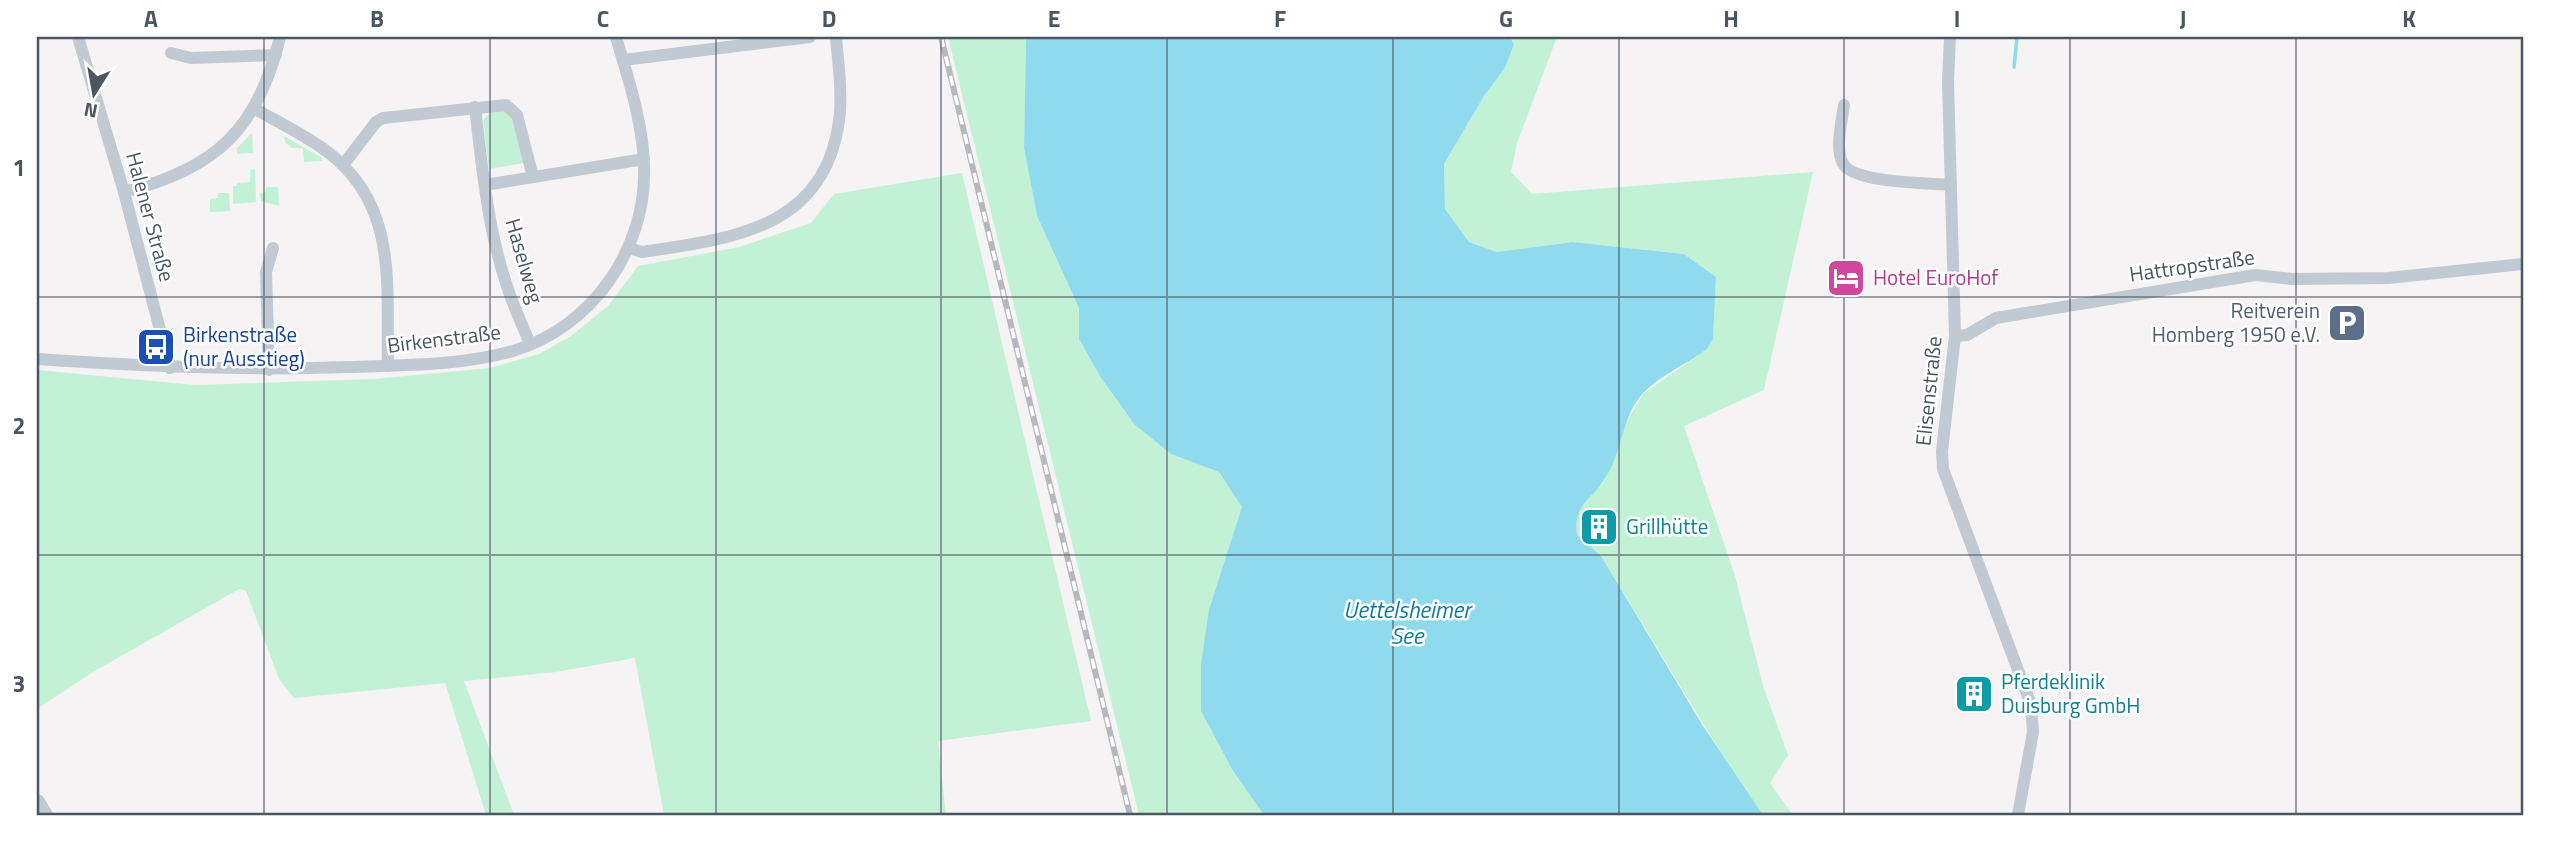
<svg xmlns="http://www.w3.org/2000/svg" width="2560" height="852" viewBox="0 0 2560 852" font-family="'Titillium Web',sans-serif">
	<rect width="100%" height="100%" fill="#f5f3f3"/>
	<!-- green -->
	<g fill="#c3f1d5">
		<path d="M 948,37 L 1029,37 L 1026,41 L 1024,148 L 1037,216 L 1079,308 L 1079,339 L 1101,378 L 1135,425 L 1171,454 L 1219,472 L 1242,507 L 1201,711 L 1233,771 L 1264,815 L 1139,815 Z"/>
		<path d="M 1510,37 L 1557,37 L 1517,143 L 1511,172 L 1532,194 L 1813,172 L 1764,390 L 1684,426 L 1735,576 L 1763,686 L 1788,755 L 1770,783 L 1793,815 L 1763,815 L 1748,797 L 1601,556 L 1577,535 L 1577,512 L 1605,480 L 1626,423 L 1643,394 L 1707,349 L 1713,339 L 1716,277 L 1684,254 L 1572,242 L 1497,252 L 1469,242 L 1445,209 L 1444,164 L 1484,96 L 1505,68 L 1514,44 Z"/>
		<path d="M 503,110 L 510,114 L 524,163 L 489,169 L 483,120 L 492,111 Z"/>
		<path d="M 252,133 L 253,153 L 237,154 L 237,148 Z"/>
		<path d="M 284,136 L 322,158 L 322,161 L 304,162 L 303,148 L 292,148 L 285,142 Z"/>
		<path d="M 255,169 L 256,202 L 233,204 L 233,186 L 237,186 L 237,183 L 250,182 L 250,170 Z"/>
		<path d="M 962,173 L 1091,721 L 938,741 L 946,815 L 664,815 L 635,658 L 556,672 L 464,681 L 514,815 L 486,815 L 445,683 L 294,698 L 279,679 L 246,591 L 239,589 L 93,672 L 37,709 L 37,370 L 195,385 L 374,379 L 490,368 L 539,354 L 571,336 L 608,306 L 638,266 L 739,247 L 811,223 L 834,194 Z"/>
		<path d="M 266,187 L 278,187 L 279,206 L 261,201 L 260,193 L 266,192 Z"/>
		<path d="M 218,193 L 229,193 L 230,211 L 210,212 L 210,199 L 218,198 Z"/>
	</g>
	<!-- water -->
	<path fill="#90daee" d="M 1029,37 L 1510,37 L 1514,44 L 1505,68 L 1484,96 L 1444,164 L 1445,209 L 1469,242 L 1497,252 L 1572,242 L 1684,254 L 1716,277 L 1713,339 L 1707,349 C 1687,364 1661,375 1644,392 C 1621,416 1623,453 1604,480 C 1589,503 1574,503 1577,535 L 1601,556 L 1703,726 L 1763,815 L 1264,815 L 1233,771 L 1201,711 L 1201,664 L 1209,610 L 1242,507 L 1219,472 L 1171,454 L 1135,425 L 1101,378 L 1079,339 L 1079,308 L 1037,216 L 1024,148 L 1026,41 Z"/>
	<g fill="none" stroke-linecap="round" stroke-linejoin="round">
		<!-- stream -->
		<path stroke="#90daee" stroke-width="3.5" d="M 2014,67 L 2017,37"/>
		<!-- minor -->
		<g stroke="#c1cad2" stroke-width="12">
			<path d="M 78,37 L 124,192 L 170,368"/>
			<path d="M 1950,37 L 1948,82 L 1955,336 L 1942,451 L 1943,469 L 2031,705 L 2033,732 L 2018,815"/>
			<path d="M 171,53 L 191,58 L 276,55"/>
			<path d="M 623,60 L 810,37"/>
			<path d="M 1844,105 C 1842,120 1834,152 1844,165 C 1856,183 1929,183 1951,185"/>
			<path d="M 475,107 C 482,167 488,232 508,289 C 514,308 523,326 530,344"/>
			<path d="M 255,109 C 280,123 307,136 329,153 C 399,207 386,287 388,366"/>
			<path d="M 343,165 L 376,122 L 383,118 L 506,105 L 517,115 L 533,177"/>
			<path d="M 485,185 L 644,159"/>
			<path d="M 124,192 C 216,169 258,129 280,37"/>
			<path d="M 629,248 L 642,252 C 735,238 829,229 840,112 C 842,87 838,62 836,37"/>
			<path d="M 1955,336 L 1967,335 L 1996,318 L 2255,275 L 2292,279 L 2388,278 L 2523,264"/>
			<path d="M 37,359 C 141,366 245,371 349,367 C 403,365 461,366 513,351 C 593,327 647,248 644,166 C 643,122 628,78 616,37"/>
			<path d="M 269,370 L 266,272 L 273,248"/>
		</g>
		<!-- secondary -->
		<path stroke="#c1cbd6" stroke-width="16" d="M 37,802 L 45,815"/>
		<defs>
			<path id="rail" d="M 941,37 L 1130,815"/>
		</defs>
		<!-- rail casing -->
		<use href="#rail" stroke="#b5b8bd" stroke-width="6"/>
		<!-- rail -->
		<use href="#rail" stroke="#fff" stroke-width="3.5" stroke-dasharray="10" stroke-linecap="butt"/>
	</g>
	<!-- grid -->
	<path fill="none" stroke="#4a5661" stroke-width="2" stroke-opacity="0.55" d="M 264,37 L 264,815M 490,37 L 490,815M 716,37 L 716,815M 941,37 L 941,815M 1167,37 L 1167,815M 1393,37 L 1393,815M 1619,37 L 1619,815M 1844,37 L 1844,815M 2070,37 L 2070,815M 2296,37 L 2296,815M 37,297 L 2523,297M 37,555 L 2523,555"/>
	<!-- icons -->
	<defs>
		<symbol id="hotel-square" viewBox="-11 -11 22 22"><rect x="-9" y="-9" width="18" height="18" rx="4" fill="#d1479c" stroke="#fff"/><path d="M-6-4.5h1.5V1H6V5H4.5V3h-9V5H-6ZM-4 0a1.8 1.8 0 1 1 3.6 0ZM.5 0V-2.5h3Q6-2.5 6 0Z" fill="#fff"/></symbol>
		<symbol id="parking-square" viewBox="-11 -11 22 22"><rect x="-9" y="-9" width="18" height="18" rx="4" fill="#5c6f8a" stroke="#fff"/><path d="M-3.5-5.5H1a3.5 3.5 0 0 1 0 7H-1V5.5H-3.5ZM-1-3.4V-.6H.8a1.4 1.4 0 0 0 0-2.8Z" fill="#fff"/></symbol>
		<symbol id="bus-square" viewBox="-11 -11 22 22"><rect x="-9" y="-9" width="18" height="18" rx="4" fill="#1a4fb4" stroke="#fff"/><path d="M-5-6H5V4H4V6H2V4H-2V6H-4V4H-5ZM-3.5-4V0h7V-4ZM-3.5 1.2v1.5H-2V1.2ZM2 1.2v1.5H3.5V1.2Z" fill="#fff"/></symbol>
		<symbol id="building-square" viewBox="-11 -11 22 22"><rect x="-9" y="-9" width="18" height="18" rx="4" fill="#0f9aa8" stroke="#fff"/><path d="M-4-6H4V6H1V3H-1V6H-4ZM-2.5-4.3h1.7v1.8h-1.7ZM.8-4.3h1.7v1.8H.8ZM-2.5-1h1.7V.8h-1.7ZM.8-1h1.7V.8H.8Z" fill="#fff"/></symbol>
	</defs>
	<g fill-rule="evenodd">
		<use href="#hotel-square" x="1824" y="256" width="44" height="44"/>
		<use href="#parking-square" x="2325" y="301" width="44" height="44"/>
		<use href="#bus-square" x="134" y="325" width="44" height="44"/>
		<use href="#building-square" x="1577" y="505" width="44" height="44"/>
		<use href="#building-square" x="1952" y="672" width="44" height="44"/>
	</g>
	<g text-anchor="middle" stroke-width="5" stroke-linejoin="round" paint-order="stroke">
		<!-- street labels -->
		<g font-size="21" fill="#4a5661" stroke="#fff">
			<text transform="translate(150 217) rotate(75)" y="7">Halener Straße</text>
			<text transform="translate(524 261) rotate(74)" y="7">Haselweg</text>
			<text transform="translate(2192 266) rotate(-8)" y="7">Hattropstraße</text>
			<text transform="translate(444 339) rotate(-7)" y="7">Birkenstraße</text>
			<text transform="translate(1929 391) rotate(-84)" y="7">Elisenstraße</text>
		</g>
		<!-- hotel labels -->
		<g font-size="21" fill="#b23c85" stroke="#fff" text-anchor="start">
			<text x="1873" y="285">Hotel EuroHof</text>
		</g>
		<!-- service labels -->
		<g font-size="21" fill="#4e5e75" stroke="#fff" text-anchor="end">
			<text x="2320" y="318">Reitverein<tspan x="2320" dy="24">Homberg 1950 e.V.</tspan></text>
		</g>
		<!-- transit labels -->
		<g font-size="21" fill="#164399" stroke="#fff" text-anchor="start">
			<text x="183" y="342">Birkenstraße<tspan x="183" dy="24">(nur Ausstieg)</tspan></text>
		</g>
		<!-- culture labels -->
		<g font-size="21" fill="#0d838f" stroke="#fff" text-anchor="start">
			<text x="1626" y="534">Grillhütte</text>
			<text x="2001" y="689">Pferdeklinik<tspan x="2001" dy="24">Duisburg GmbH</tspan></text>
		</g>
		<!-- water labels -->
		<g font-size="23" font-style="italic" fill="#0c7c9b" stroke="#fff">
			<text x="1407" y="618">Uettelsheimer<tspan x="1407" dy="26">See</tspan></text>
		</g>
	</g>
	<!-- border -->
	<rect width="2560" height="852" fill="none" stroke="#ffffff" stroke-width="77"/>
	<!-- north arrow -->
	<g transform="translate(94 94) rotate(191)" stroke="#ffffff" stroke-width="5" paint-order="stroke">
	<path d="M0-5L12 26L0 18L-12 26Z" fill="#4a5661"/>
	<text y="-10" font-size="19" font-weight="bold" text-anchor="middle" fill="#4a5661">N</text>
	</g>
	<rect x="38" y="38" width="2484" height="776" fill="none" stroke="#4a5661" stroke-width="2.5"/>
	<g font-size="23" text-anchor="middle" font-weight="bold" fill="#4a5661">
		<text x="151" y="27">A</text>
		<text x="377" y="27">B</text>
		<text x="603" y="27">C</text>
		<text x="829" y="27">D</text>
		<text x="1054" y="27">E</text>
		<text x="1280" y="27">F</text>
		<text x="1506" y="27">G</text>
		<text x="1731" y="27">H</text>
		<text x="1957" y="27">I</text>
		<text x="2183" y="27">J</text>
		<text x="2409" y="27">K</text>
		<text x="19" y="176">1</text>
		<text x="19" y="434">2</text>
		<text x="19" y="692">3</text>
	</g>
</svg>
